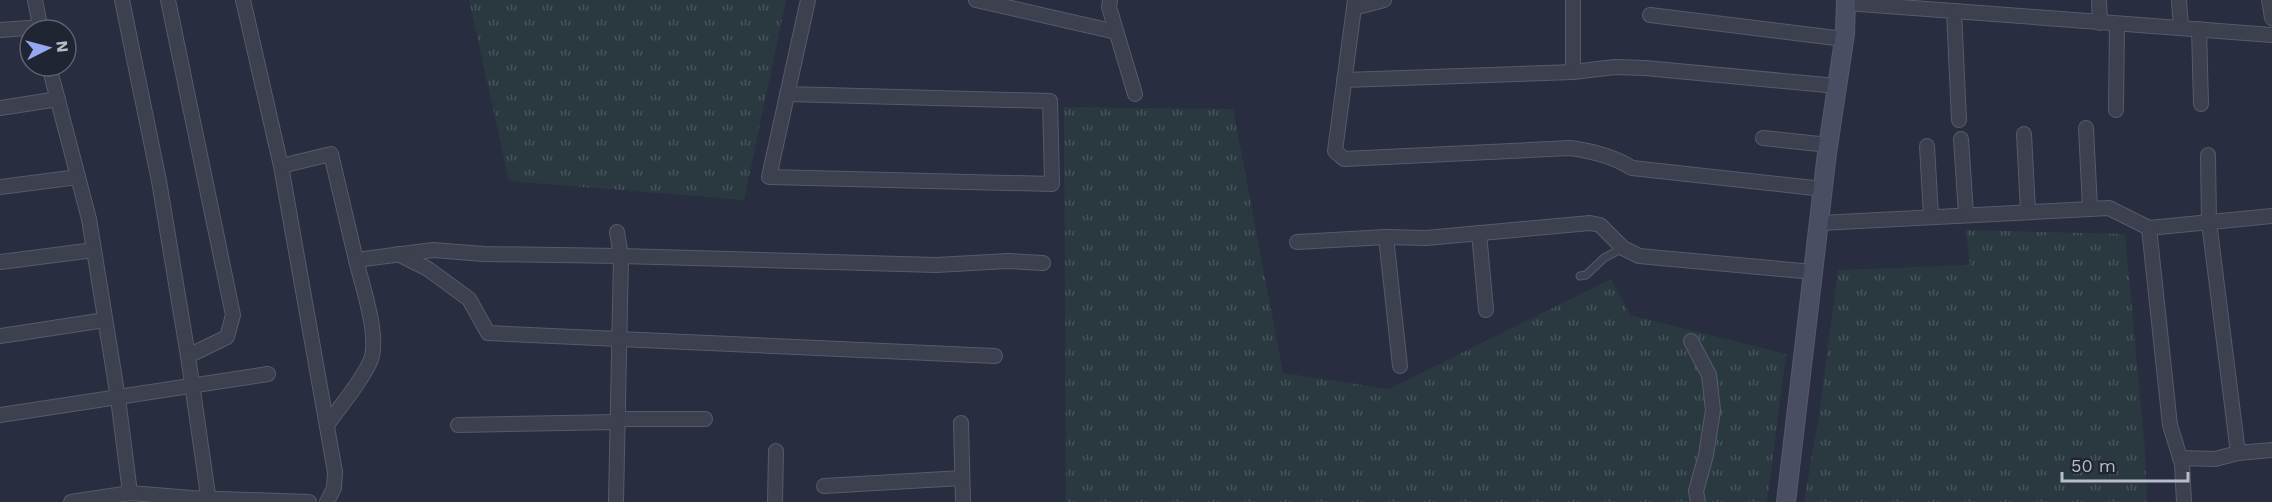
<svg xmlns="http://www.w3.org/2000/svg" width="2272" height="502" viewBox="0 0 2272 502" font-family="'Work Sans',sans-serif">
	<defs>
		<pattern id="grass-tufts" width="24" height="20" patternUnits="userSpaceOnUse" patternTransform="scale(1.5)"><rect width="24" height="20" fill="#2a3940"/><path d="M3 7l-1-3M5 7V3M7 7l1-3M15 17l-1-3M17 17v-4M19 17l1-3" fill="none" stroke="#47545a"/></pattern>
	</defs>
	<rect width="100%" height="100%" fill="#282d3f"/>
	<!-- grass -->
	<g fill="url(#grass-tufts)">
		<path d="M 469,0 L 786,0 L 744,200 L 509,181 Z"/>
		<path d="M 1064,107 L 1233,109 L 1283,373 L 1389,389 L 1611,279 L 1630,315 L 1786,354 L 1767,502 L 1066,502 Z"/>
		<path d="M 1966,230 L 2125,234 L 2145,451 L 2147,502 L 1804,502 L 1819,415 L 1838,270 L 1970,265 Z"/>
	</g>
	<g fill="none" stroke-linecap="round" stroke-linejoin="round">
		<defs>
			<path id="lane" d="M 1580,276 L 1586,275 L 1604,258 L 1623,248"/>
			<g id="street">
				<path d="M 35,0 L 41,30"/>
				<path d="M 122,0 L 159,181 L 188,356 L 209,502"/>
				<path d="M 168,0 L 233,315 L 227,337 L 188,356"/>
				<path d="M 243,0 L 281,166 L 335,472 L 334,488 L 327,502"/>
				<path d="M 976,0 L 1116,32"/>
				<path d="M 1110,0 L 1109,7 L 1135,94"/>
				<path d="M 1355,0 L 1335,151 L 1344,159 L 1570,148 C 1593,151 1613,156 1632,168 L 1823,189"/>
				<path d="M 1573,0 L 1573,72"/>
				<path d="M 2099,0 L 2100,23"/>
				<path d="M 2179,0 L 2181,28"/>
				<path d="M 2269,0 L 2272,18"/>
				<path d="M 1846,3 L 1954,11 L 1959,120"/>
				<path d="M 1354,8 L 1384,0"/>
				<path d="M 1954,11 L 2272,35"/>
				<path d="M 1650,15 L 1844,39"/>
				<path d="M 2199,29 L 2201,104"/>
				<path d="M 0,30 L 41,27"/>
				<path d="M 49,66 L 89,219 L 118,398 L 130,493 L 192,498 L 309,502"/>
				<path d="M 1344,80 L 1573,72 L 1615,67 L 1645,68 L 1837,86"/>
				<path d="M 787,94 L 1050,101 L 1052,184 L 769,177 L 808,0"/>
				<path d="M 0,108 L 58,99"/>
				<path d="M 2116,110 L 2117,24"/>
				<path d="M 2086,128 L 2090,208"/>
				<path d="M 2024,134 L 2028,211"/>
				<path d="M 1763,138 L 1829,145"/>
				<path d="M 1961,139 L 1966,214"/>
				<path d="M 1927,146 L 1931,216"/>
				<path d="M 2208,155 L 2209,222 L 2238,453"/>
				<path d="M 281,166 L 331,154 L 356,260 L 433,250 L 484,254 L 621,256 L 616,502"/>
				<path d="M 0,187 L 78,177"/>
				<path d="M 1820,223 L 2109,208 L 2149,228 L 2272,216"/>
				<path d="M 2149,228 L 2170,425 L 2182,464 L 2184,502"/>
				<path d="M 617,232 L 621,256 L 936,265 L 1008,261 L 1043,263"/>
				<path d="M 1479,233 L 1486,310"/>
				<path d="M 1386,237 L 1426,238 L 1590,223 L 1600,225 L 1623,248 L 1639,256 L 1814,272"/>
				<path d="M 1297,242 L 1386,237 L 1400,366"/>
				<path d="M 398,254 L 428,269 L 469,299 L 488,333 L 995,356"/>
				<path d="M 0,262 L 94,250"/>
				<path d="M 0,336 L 105,320"/>
				<path d="M 1691,341 L 1709,375 L 1713,410 L 1706,455 L 1696,491 L 1698,502"/>
				<path d="M 0,415 L 268,374"/>
				<path d="M 618,419 L 705,419"/>
				<path d="M 961,423 L 963,502"/>
				<path d="M 327,425 C 341,405 358,386 369,364 C 382,341 362,286 356,260"/>
				<path d="M 458,425 L 617,422"/>
				<path d="M 2180,458 L 2215,459 L 2238,453 L 2272,450"/>
				<path d="M 824,486 L 962,478"/>
				<path d="M 71,502 L 130,493"/>
				<path d="M 775,502 L 776,451"/>
			</g>
			<path id="secondary" d="M 1786,502 L 1827,153 L 1845,34 L 1846,0"/>
		</defs>
		<!-- lane casing -->
		<use href="#lane" stroke="#565b6a" stroke-width="9"/>
		<!-- street casing -->
		<use href="#street" stroke="#565b6a" stroke-width="16"/>
		<!-- secondary casing -->
		<use href="#secondary" stroke="#565b6a" stroke-width="20"/>
		<!-- lane -->
		<use href="#lane" stroke="#3c404f" stroke-width="7"/>
		<!-- street -->
		<use href="#street" stroke="#3c404f" stroke-width="14"/>
		<!-- secondary -->
		<use href="#secondary" stroke="#4a4e62" stroke-width="18"/>
	</g>
	<!-- north arrow -->
	<g transform="translate(48 48) rotate(84)"><circle r="28" fill="#202534" stroke="#5d6170" stroke-width="1.5"/>
	<path d="M0-4.5L10 22L0 15L-10 22Z" fill="#96a8f1"/>
	<text y="-9" font-size="16" font-weight="bold" text-anchor="middle" fill="#b8bcca">N</text>
	</g>
	<!-- scale -->
	<path d="M2062 472v9h126v-9" fill="none" stroke="#b8bcca" stroke-width="3"/>
	<text x="2071" y="472" font-size="18" fill="#b8bcca" stroke="#202534" stroke-width="4.5" paint-order="stroke">50 m</text>
</svg>
